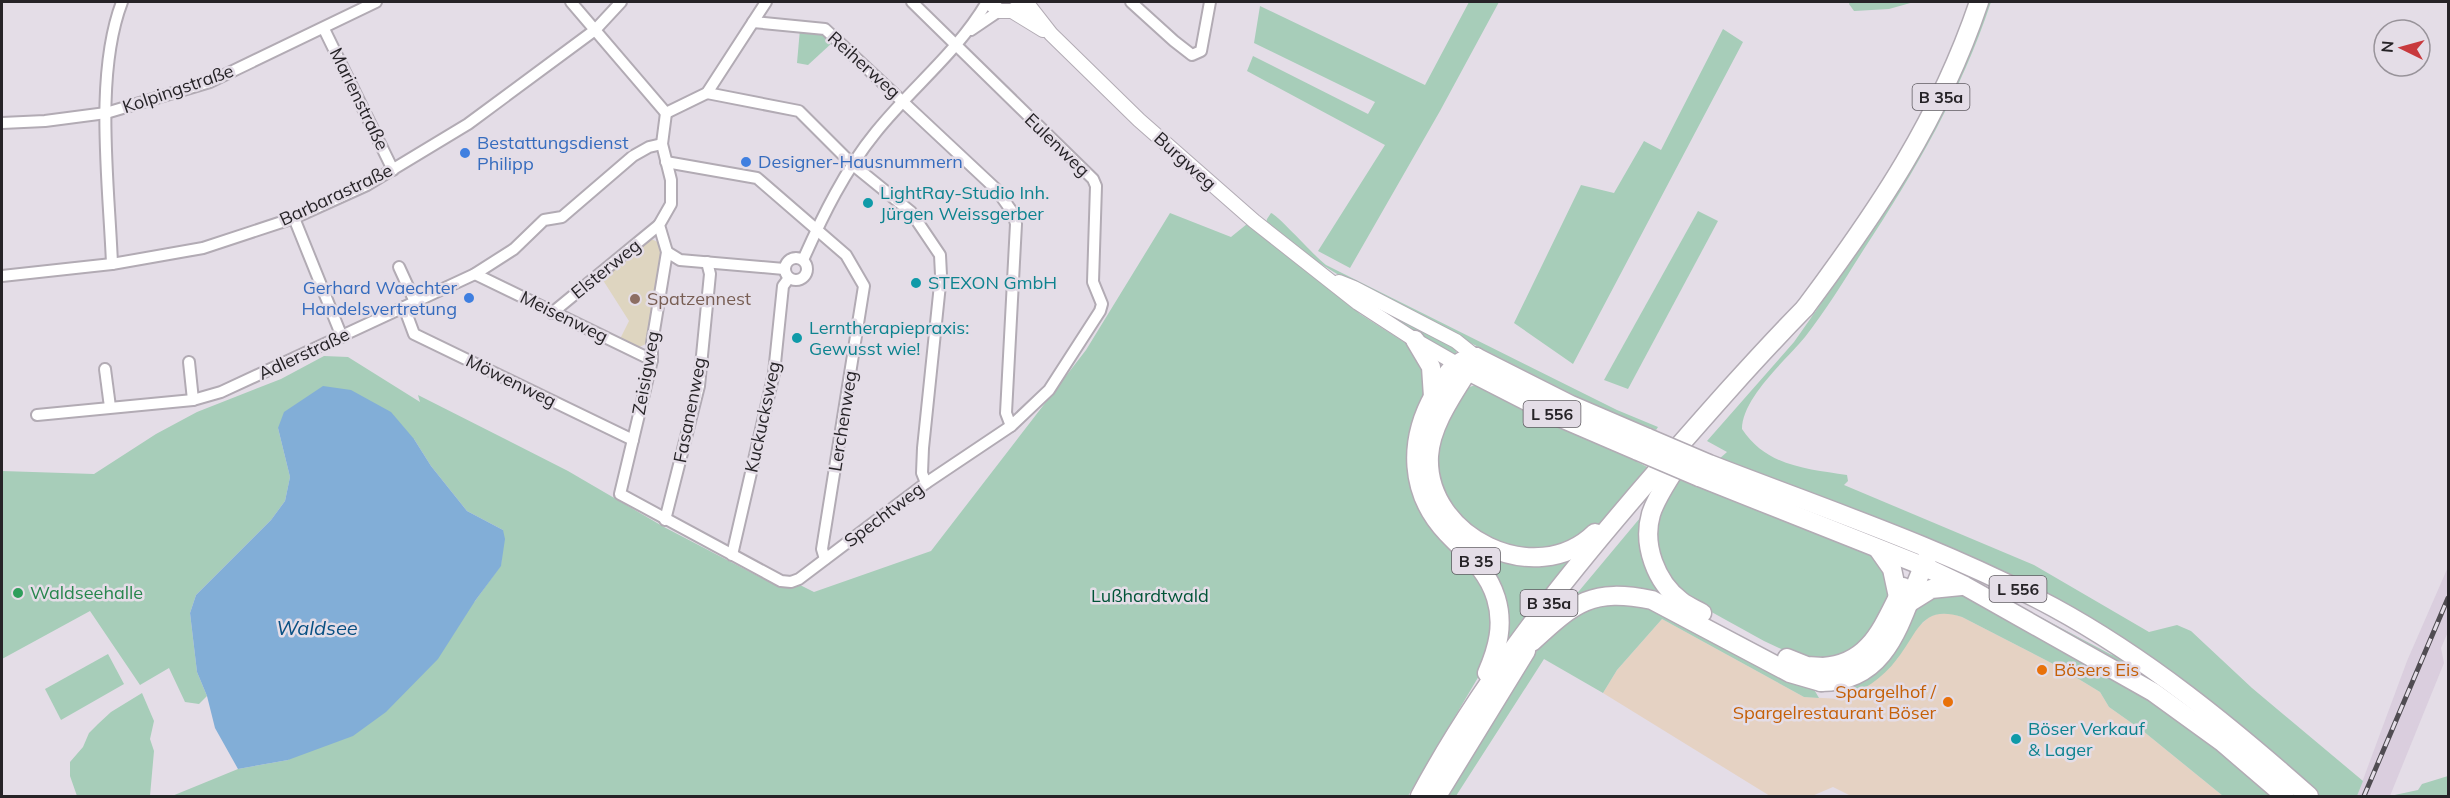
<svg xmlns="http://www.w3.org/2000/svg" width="2450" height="798" viewBox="0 0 2450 798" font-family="Mulish,sans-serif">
	<rect width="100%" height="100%" fill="#e4dde7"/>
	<!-- commercial -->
	<path fill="#e5d2c3" d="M 1950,613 L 1962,617 L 2059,667 L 2100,692 L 2109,707 L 2143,731 L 2223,796 L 1851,796 L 1833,787 L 1812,796 L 1770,796 L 1603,693 L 1617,670 L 1662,619 L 1804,697 L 1841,699 L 1897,659 L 1916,629 L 1929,617 L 1937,614 Z"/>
	<!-- built -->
	<path fill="#dacede" d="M 2448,567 L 2448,632 L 2441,648 L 2444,663 L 2390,796 L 2357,796 L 2407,661 Z"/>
	<!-- education -->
	<path fill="#ded5c0" d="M 649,238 L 660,243 L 662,248 L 649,338 L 646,344 L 637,348 L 619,341 L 629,321 L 601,277 Z"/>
	<!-- green -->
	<g fill="#a7cdb9">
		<path d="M 1469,2 L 1499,2 L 1440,111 L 1350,268 L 1318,251 L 1385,145 L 1247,71 L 1253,56 L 1368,114 L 1375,102 L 1254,43 L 1260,6 L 1425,85 Z"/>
		<path d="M 1850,2 L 1914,2 L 1889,9 L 1854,11 L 1849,4 Z"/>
		<path d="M 1986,2 L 1991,2 C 1961,92 1916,170 1864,249 C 1845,279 1827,309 1805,337 C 1785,361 1742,398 1742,429 C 1766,466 1807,469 1847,475 L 1848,481 L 1844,485 L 2034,565 L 2149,632 L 2177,625 L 2191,631 L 2252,688 L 2363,781 L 2357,796 L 2315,796 L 2102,629 L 1718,460 L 1727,452 L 1707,441 L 1794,342 L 1820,305 Z"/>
		<path d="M 800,29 L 824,32 L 833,42 L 808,65 L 797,63 Z"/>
		<path d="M 1723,29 L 1743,42 L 1573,364 L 1514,323 L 1581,185 L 1614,193 L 1644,141 L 1661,150 Z"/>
		<path d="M 1698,211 L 1718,221 L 1628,389 L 1604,380 Z"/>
		<path d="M 1170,213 L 1231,237 L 1247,224 L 1257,230 L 1335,289 L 1360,314 L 1415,349 L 1428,385 L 1410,426 L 1408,474 L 1413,490 L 1463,553 L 1488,591 L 1493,628 L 1486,664 L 1408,796 L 172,796 L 238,769 L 288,760 L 475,601 L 501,565 L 503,530 L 467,511 L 431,466 L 414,439 L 278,428 L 290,477 L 285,501 L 271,520 L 196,595 L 190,613 L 197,672 L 207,696 L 199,704 L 185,702 L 169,668 L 140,685 L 90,611 L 2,659 L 2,471 L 94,474 L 156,434 L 197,412 L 281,379 L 324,356 L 348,357 L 420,402 L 418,395 L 568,471 L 664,527 L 777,586 L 800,585 L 814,592 L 931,551 L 1086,350 Z"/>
		<path d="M 1271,213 C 1278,215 1314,256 1326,265 L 1617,410 L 1658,427 L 1656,430 L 1593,405 L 1350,282 L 1308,256 L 1266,224 L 1267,219 Z"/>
		<path d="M 1354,291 L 1457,349 L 1456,354 L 1453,356 L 1416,335 Z"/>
		<path d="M 1478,384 L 1630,452 L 1628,457 L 1649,468 L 1593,531 L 1544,554 L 1484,539 L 1449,509 L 1433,461 L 1444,425 L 1467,388 Z"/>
		<path d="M 1423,455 L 1470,541 L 1573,557 L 1503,653 L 1475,549 L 1425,483 Z"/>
		<path d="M 1681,476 L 1877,558 L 1892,585 L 1881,622 L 1852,656 L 1805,660 L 1764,641 L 1679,594 L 1655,553 L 1656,514 Z"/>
		<path d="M 1645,512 L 1643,534 L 1645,555 L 1654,576 L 1665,592 L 1685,608 L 1811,673 C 1797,673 1781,662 1769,655 C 1745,643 1722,630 1699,618 C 1657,595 1616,573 1569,603 Z"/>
		<path d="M 1938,568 L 1982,586 L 2110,654 L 2129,661 L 2198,712 L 2255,757 L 2299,796 L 2296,796 C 2257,761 2216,724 2172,695 C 2098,646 2018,604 1938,568 Z"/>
		<path d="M 1961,594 L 2054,641 L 2188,723 L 2276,796 L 2223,796 L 2143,731 L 2109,707 L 2100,692 L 2059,667 L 1962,617 C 1921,604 1918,633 1897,659 C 1882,679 1863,691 1841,699 L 1843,687 L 1923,599 Z"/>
		<path d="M 1639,601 L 1812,686 L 1819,698 L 1804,697 L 1662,619 L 1617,670 L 1603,693 L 1544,659 L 1456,796 L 1444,796 L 1547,635 L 1584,607 Z"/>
		<path d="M 108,654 L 124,684 L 61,720 L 45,689 Z"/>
		<path d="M 142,693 L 154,721 L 150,739 L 154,751 L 150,796 L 77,796 L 70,776 L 70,762 L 83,747 L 89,733 L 98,724 L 111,712 Z"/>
		<path d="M 2448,776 L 2448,796 L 2390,796 L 2418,790 L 2422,784 Z"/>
	</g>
	<!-- water -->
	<path fill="#82aed7" d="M 323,386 L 351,390 L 391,412 L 414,439 L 431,466 L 467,511 L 503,530 L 505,539 L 501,566 L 475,601 L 438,659 L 386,712 L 353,736 L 288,760 L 238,769 L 215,728 L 207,696 L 197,672 L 190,613 L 196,595 L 271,520 L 285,501 L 290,477 L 278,428 L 284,412 Z"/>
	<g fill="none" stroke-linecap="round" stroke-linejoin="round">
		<defs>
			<g id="minor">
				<path d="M 571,2 L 666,113"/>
				<path d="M 1131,2 L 1174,41 L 1192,55 L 1201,51 L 1210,2"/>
				<path d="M 753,22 L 825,29 L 996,189 L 1013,213 L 1016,224 L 1006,413 L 1011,426"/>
				<path d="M 324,29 L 393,170"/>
				<path d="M 971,30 L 999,11"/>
				<path d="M 707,93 L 799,111 L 852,164 L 911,212 L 940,255 L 941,275 L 923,448 L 922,473 L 926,483"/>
				<path d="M 666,113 L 662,144 L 671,180 L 671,204 L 659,225 L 667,252 L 652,343 L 652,360 L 620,494 L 781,581 L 791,582 L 799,579 L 926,483 L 1011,426 L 1049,390 L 1100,311 L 1102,304 L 1093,282 L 1096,186 L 1093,179 L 912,2"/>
				<path d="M 666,113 L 707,93 L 766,2"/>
				<path d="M 2,123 L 45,121 L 106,113 L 210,82 L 376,2"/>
				<path d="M 666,162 L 757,178 L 846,255 L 864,286 L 822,549 L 825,559"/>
				<path d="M 294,218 L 342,337"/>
				<path d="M 667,252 L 680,260 L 784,269"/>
				<circle cx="796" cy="269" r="11"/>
				<path d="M 803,260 C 823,215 845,170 876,132 C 913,86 956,54 987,2"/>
				<path d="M 112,264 C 109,185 94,75 122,2"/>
				<path d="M 399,267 L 415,302"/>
				<path d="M 475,274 L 652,360"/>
				<path d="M 2,276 L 112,264 L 203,248 L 294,218 L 367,185 L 468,124 L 595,30 L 621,2"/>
				<path d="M 404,307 L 414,334 L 633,440"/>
				<path d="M 552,313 L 659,225"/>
				<path d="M 189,362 L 193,400"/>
				<path d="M 105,369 L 110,407"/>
				<path d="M 37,415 L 193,400 L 221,392 L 475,274 L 514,249 L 544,220 L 562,217 L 633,156 L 649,147 L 662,144"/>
				<path d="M 665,520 L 699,386 L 710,274 L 707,262"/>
				<path d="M 732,555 L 774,373 L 783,286 L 789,278"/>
			</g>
			<g id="tertiary">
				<path d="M 989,2 L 999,11 L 1012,11 L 1018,7"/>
				<path d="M 1026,2 L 1051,34 L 1139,120 L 1254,221 L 1358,303 L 1415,340 L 1464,368"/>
				<path d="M 1012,11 L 1043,30"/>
				<path d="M 1339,282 L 1354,288 L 1456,341 L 1476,357"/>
			</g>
			<g id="primary">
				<path d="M 1805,308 C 1879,209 1939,120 1979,2"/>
				<path d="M 1476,357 L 1571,405 L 1648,438"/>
				<path d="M 1468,371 L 1552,414 L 1638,451"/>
				<path d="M 1709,464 C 1825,509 1943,548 2053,607 C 2147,658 2230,726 2309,796"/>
				<path d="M 1699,477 L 1923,566 L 1965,586 L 2153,692 L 2222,742 L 2285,796"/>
				<path d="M 1878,549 L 1892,569 L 1898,597"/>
				<path d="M 1907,604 L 1931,589 L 1961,586"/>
				<path d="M 1823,667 C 1871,664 1883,625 1903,587"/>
				<path d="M 1821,682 C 1895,682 1902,608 1928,556"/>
			</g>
			<g id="trunk">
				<path d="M 1415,340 L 1431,367 L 1433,397"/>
				<path d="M 1476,357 C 1453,360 1445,376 1434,395 C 1408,441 1409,493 1447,533 C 1467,554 1487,569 1496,598 C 1504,624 1498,648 1487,673"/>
				<path d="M 1476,357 C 1459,387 1431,421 1429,456 C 1425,537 1536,591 1595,533"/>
				<path d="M 1675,469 C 1667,483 1656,498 1651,514 C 1642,545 1656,582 1681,601 C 1687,606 1695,609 1702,613"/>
				<path d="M 1532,642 C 1575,602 1592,588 1652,600 L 1790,673 L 1821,682"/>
				<path d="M 1787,658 L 1807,666 L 1823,667"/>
				<path d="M 1420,796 C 1484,677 1570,571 1658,470 C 1706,415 1754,360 1805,308"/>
				<path d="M 1437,796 L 1526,651"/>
			</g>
		</defs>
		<!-- minor casing -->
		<use href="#minor" stroke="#b2abb4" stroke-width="14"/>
		<!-- tertiary casing -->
		<use href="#tertiary" stroke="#b2abb4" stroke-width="16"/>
		<!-- primary casing -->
		<use href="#primary" stroke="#b2abb4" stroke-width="21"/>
		<!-- trunk casing -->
		<use href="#trunk" stroke="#b2abb4" stroke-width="21"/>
		<!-- minor -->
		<use href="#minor" stroke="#fff" stroke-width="10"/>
		<!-- tertiary -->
		<use href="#tertiary" stroke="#fff" stroke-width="14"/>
		<!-- primary -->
		<use href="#primary" stroke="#fff" stroke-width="18"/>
		<!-- trunk -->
		<use href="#trunk" stroke="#fff" stroke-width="18"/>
		<defs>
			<path id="rail" d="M 2364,796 L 2448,598"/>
		</defs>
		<!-- rail casing -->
		<use href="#rail" stroke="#504c52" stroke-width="5"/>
		<!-- rail -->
		<use href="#rail" stroke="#e4dde7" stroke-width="3" stroke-dasharray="9" stroke-linecap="butt"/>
		<defs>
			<g id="primary-bridge">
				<path d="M 1648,438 L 1709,464"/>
				<path d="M 1638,451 L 1699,477"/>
			</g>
		</defs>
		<!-- primary-bridge casing -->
		<use href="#primary-bridge" stroke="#b2abb4" stroke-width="21" stroke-linecap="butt"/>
		<!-- primary-bridge -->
		<use href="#primary-bridge" stroke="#fff" stroke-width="18"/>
	</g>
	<!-- markers -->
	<g fill="#3f7fe0" stroke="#e4dde7" stroke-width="2">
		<circle cx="465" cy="153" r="6"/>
		<circle cx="746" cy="162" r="6"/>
		<circle cx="469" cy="298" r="6"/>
	</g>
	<g fill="#0f9aa8" stroke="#e4dde7" stroke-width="2">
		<circle cx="868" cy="203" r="6"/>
		<circle cx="916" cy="283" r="6"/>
		<circle cx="797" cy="338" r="6"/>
		<circle cx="2016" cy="739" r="6"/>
	</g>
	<circle fill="#8d6e63" stroke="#e4dde7" stroke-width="2" cx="635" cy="299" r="6"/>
	<circle fill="#2e9e5b" stroke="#e4dde7" stroke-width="2" cx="18" cy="593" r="6"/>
	<g fill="#e8710a" stroke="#e4dde7" stroke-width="2">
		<circle cx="2042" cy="670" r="6"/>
		<circle cx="1948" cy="702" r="6"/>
	</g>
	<g text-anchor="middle" stroke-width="5" stroke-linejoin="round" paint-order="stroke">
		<!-- shield labels -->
		<g fill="#e4dde7" stroke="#5f5b61" stroke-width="1.5">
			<rect x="1912.5" y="84" width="57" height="26" rx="4.5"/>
			<rect x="1523.5" y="401" width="57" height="26" rx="4.5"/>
			<rect x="1452" y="548" width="48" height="26" rx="4.5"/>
			<rect x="1989.5" y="576" width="57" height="26" rx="4.5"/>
			<rect x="1520.5" y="590" width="57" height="26" rx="4.5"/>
		</g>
		<g font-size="16" font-weight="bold" fill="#262327">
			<text x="1941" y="103">B 35a</text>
			<text x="1552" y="420">L 556</text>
			<text x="1476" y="567">B 35</text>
			<text x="2018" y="595">L 556</text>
			<text x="1549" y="609">B 35a</text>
		</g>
		<!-- street labels -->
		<g font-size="18" fill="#262327" stroke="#e4dde7">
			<text transform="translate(864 65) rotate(42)" y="6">Reiherweg</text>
			<text transform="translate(178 89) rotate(-19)" y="6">Kolpingstraße</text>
			<text transform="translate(359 99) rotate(64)" y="6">Marienstraße</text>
			<text transform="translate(1057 145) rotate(44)" y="6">Eulenweg</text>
			<text transform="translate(1185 161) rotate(42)" y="6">Burgweg</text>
			<text transform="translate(336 195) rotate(-25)" y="6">Barbarastraße</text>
			<text transform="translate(606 269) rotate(-39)" y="6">Elsterweg</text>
			<text transform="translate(564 317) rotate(26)" y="6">Meisenweg</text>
			<text transform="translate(304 354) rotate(-25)" y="6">Adlerstraße</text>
			<text transform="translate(646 373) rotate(-80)" y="6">Zeisigweg</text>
			<text transform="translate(511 381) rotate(26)" y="6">Möwenweg</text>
			<text transform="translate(690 410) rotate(-79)" y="6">Fasanenweg</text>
			<text transform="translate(763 417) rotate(-78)" y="6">Kuckucksweg</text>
			<text transform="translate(843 421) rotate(-81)" y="6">Lerchenweg</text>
			<text transform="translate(884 515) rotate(-37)" y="6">Spechtweg</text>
		</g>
		<!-- shop labels -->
		<g font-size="18" fill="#366cbe" stroke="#e4dde7" text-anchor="start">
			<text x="477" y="149">Bestattungsdienst<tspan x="477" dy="21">Philipp</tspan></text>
			<text x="758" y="168">Designer-Hausnummern</text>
			<text x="457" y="294" text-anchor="end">Gerhard Waechter<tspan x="457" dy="21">Handelsvertretung</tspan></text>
		</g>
		<!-- culture labels -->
		<g font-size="18" fill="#0d838f" stroke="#e4dde7" text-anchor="start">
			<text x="880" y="199">LightRay-Studio Inh.<tspan x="880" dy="21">Jürgen Weissgerber</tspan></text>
			<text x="928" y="289">STEXON GmbH</text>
			<text x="809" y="334">Lerntherapiepraxis:<tspan x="809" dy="21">Gewusst wie!</tspan></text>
			<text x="2028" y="735">Böser Verkauf<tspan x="2028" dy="21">&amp; Lager</tspan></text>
		</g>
		<!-- education labels -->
		<g font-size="18" fill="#785e54" stroke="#e4dde7" text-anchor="start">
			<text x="647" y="305">Spatzennest</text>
		</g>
		<!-- leisure labels -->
		<g font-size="18" fill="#27864d" stroke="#e4dde7" text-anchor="start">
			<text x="30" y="599">Waldseehalle</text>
		</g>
		<!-- park labels -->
		<g font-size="18" fill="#015337" stroke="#e4dde7">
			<text x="1150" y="602">Lußhardtwald</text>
		</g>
		<!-- food labels -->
		<g font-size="18" fill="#c56008" stroke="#e4dde7" text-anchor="start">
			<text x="2054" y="676">Bösers Eis</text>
			<text x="1936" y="698" text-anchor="end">Spargelhof /<tspan x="1936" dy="21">Spargelrestaurant Böser</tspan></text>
		</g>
		<!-- water labels -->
		<g font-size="20" font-style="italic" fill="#095083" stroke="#e4dde7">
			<text x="317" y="635">Waldsee</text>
		</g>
	</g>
	<!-- border -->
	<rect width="2450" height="798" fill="none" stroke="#262327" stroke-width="6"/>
	<!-- north arrow -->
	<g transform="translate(2402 48) rotate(275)"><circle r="28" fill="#e4dde7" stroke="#98939a" stroke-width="1.5"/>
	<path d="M0-4.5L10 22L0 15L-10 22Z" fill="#c8393d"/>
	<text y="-9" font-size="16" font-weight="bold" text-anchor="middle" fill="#262327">N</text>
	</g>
</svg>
